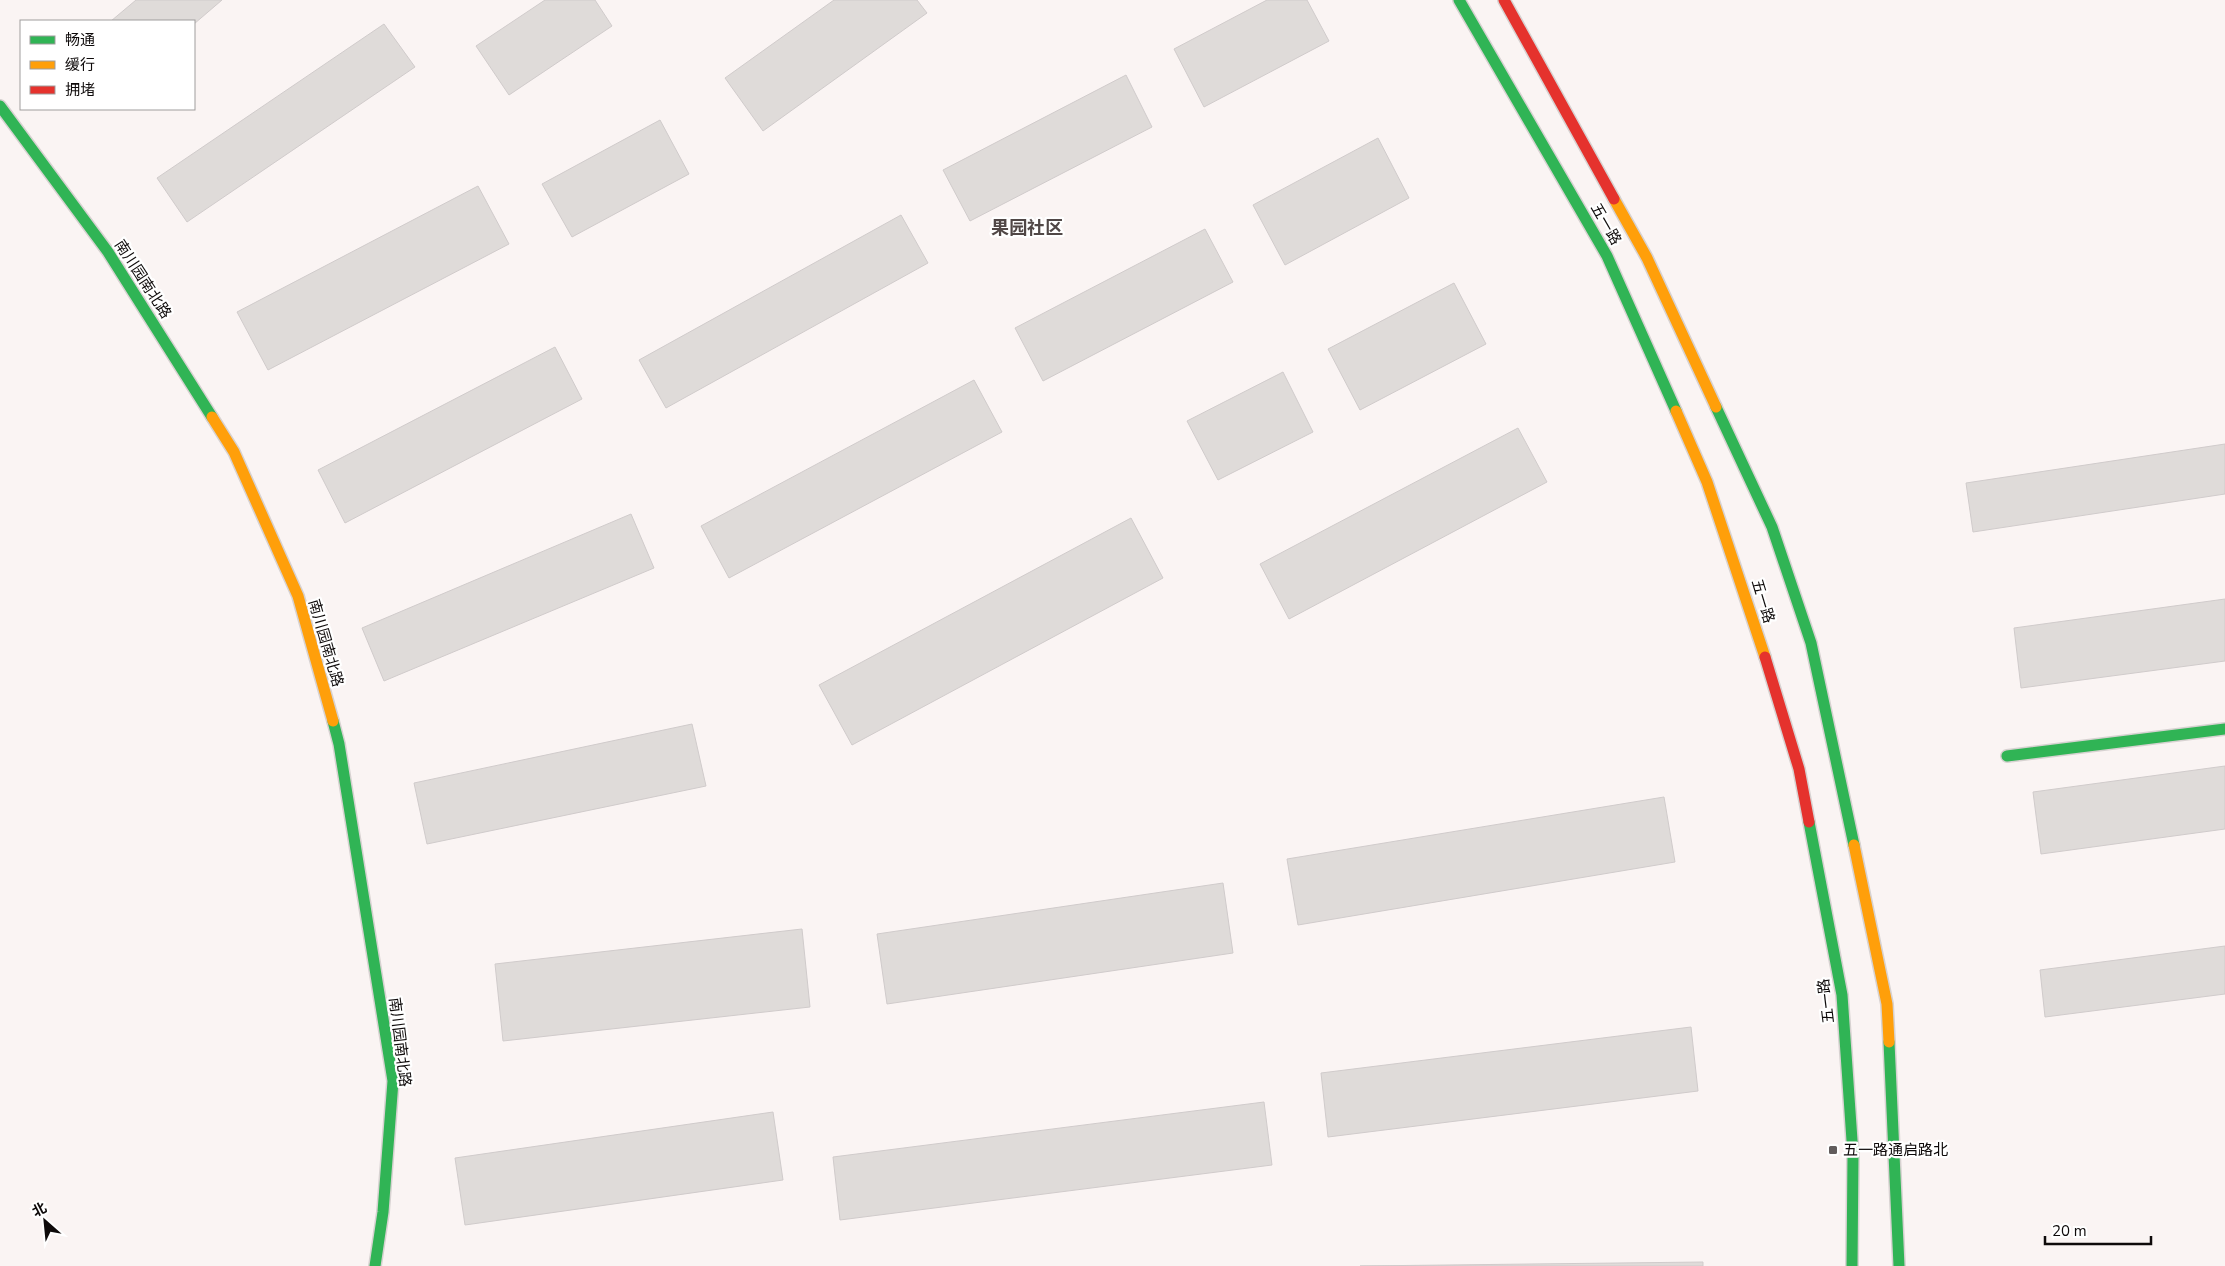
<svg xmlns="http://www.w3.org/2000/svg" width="2225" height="1266" viewBox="0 0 2225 1266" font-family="'Nunito Sans','Noto Sans SC',sans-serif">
	<rect width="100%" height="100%" fill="#faf4f3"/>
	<!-- building -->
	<g fill="#dfdbd9" stroke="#d0cbcb">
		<path d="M 136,0 L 222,0 L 194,24 L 194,21 L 111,21 Z"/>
		<path d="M 545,0 L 595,0 L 612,26 L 509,95 L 476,46 Z"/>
		<path d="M 834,0 L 917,0 L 927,13 L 763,131 L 725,78 Z"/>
		<path d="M 1267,0 L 1307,0 L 1329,41 L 1204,107 L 1174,49 Z"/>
		<path d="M 384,24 L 415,67 L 187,222 L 157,178 Z"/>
		<path d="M 1126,75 L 1152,127 L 970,221 L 943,170 Z"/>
		<path d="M 660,120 L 689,174 L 572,237 L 542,184 Z"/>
		<path d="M 1378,138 L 1409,198 L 1285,265 L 1253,205 Z"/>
		<path d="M 478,186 L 509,244 L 268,370 L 237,312 Z"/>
		<path d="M 901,215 L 928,263 L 666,408 L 639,360 Z"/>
		<path d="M 1205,229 L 1233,282 L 1043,381 L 1015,328 Z"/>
		<path d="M 1454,283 L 1486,344 L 1360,410 L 1328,349 Z"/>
		<path d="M 555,347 L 582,399 L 345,523 L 318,470 Z"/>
		<path d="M 1283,372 L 1313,432 L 1218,480 L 1187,421 Z"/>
		<path d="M 974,380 L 1002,432 L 729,578 L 701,526 Z"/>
		<path d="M 1518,428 L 1547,482 L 1289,619 L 1260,564 Z"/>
		<path d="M 2225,444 L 2225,494 L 1973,532 L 1966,483 Z"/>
		<path d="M 631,514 L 654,568 L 384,681 L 362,628 Z"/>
		<path d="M 1131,518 L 1163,578 L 852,745 L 819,685 Z"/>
		<path d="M 2225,599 L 2225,661 L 2021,688 L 2014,628 Z"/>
		<path d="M 692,724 L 706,786 L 427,844 L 414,783 Z"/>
		<path d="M 2225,766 L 2225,829 L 2041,854 L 2033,792 Z"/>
		<path d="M 1664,797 L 1675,862 L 1298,925 L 1287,859 Z"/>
		<path d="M 1223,883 L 1233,953 L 887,1004 L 877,934 Z"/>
		<path d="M 802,929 L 810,1007 L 503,1041 L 495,964 Z"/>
		<path d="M 2225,946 L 2225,994 L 2045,1017 L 2040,970 Z"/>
		<path d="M 1691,1027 L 1698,1091 L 1328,1137 L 1321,1073 Z"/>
		<path d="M 1264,1102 L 1272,1165 L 840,1220 L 833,1157 Z"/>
		<path d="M 773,1112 L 783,1180 L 465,1225 L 455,1158 Z"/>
		<path d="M 1703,1262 L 1703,1266 L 1360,1266 Z"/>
	</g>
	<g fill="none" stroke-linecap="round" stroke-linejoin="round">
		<defs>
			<g id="fast">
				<path d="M 1459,0 L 1607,256 L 1676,411"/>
				<path d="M 0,106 L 108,252 L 212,417"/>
				<path d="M 1716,407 L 1772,527 L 1811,643 L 1854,845"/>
				<path d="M 333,721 L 339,744 L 393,1081 L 383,1212 L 375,1266"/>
				<path d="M 2007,756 L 2225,729"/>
				<path d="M 1809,822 L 1842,995 L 1853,1155 L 1852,1266"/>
				<path d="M 1889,1042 L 1899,1266"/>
			</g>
			<g id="slow">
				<path d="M 1614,199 L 1647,258 L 1716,407"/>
				<path d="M 1676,411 L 1707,482 L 1765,657"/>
				<path d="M 212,417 L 234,452 L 298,596 L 333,721"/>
				<path d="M 1854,845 L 1887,1004 L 1889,1042"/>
			</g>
			<g id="jam">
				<path d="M 1504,0 L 1614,199"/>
				<path d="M 1765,657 L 1799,769 L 1809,822"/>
			</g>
		</defs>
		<!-- fast casing -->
		<use href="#fast" stroke="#d7d2d1" stroke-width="14"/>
		<!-- slow casing -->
		<use href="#slow" stroke="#d7d2d1" stroke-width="14"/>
		<!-- jam casing -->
		<use href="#jam" stroke="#d7d2d1" stroke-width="14"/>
		<!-- fast -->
		<use href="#fast" stroke="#30b455" stroke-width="11"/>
		<!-- slow -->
		<use href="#slow" stroke="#ff9f0a" stroke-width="11"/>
		<!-- jam -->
		<use href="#jam" stroke="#e5322d" stroke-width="11"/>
	</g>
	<!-- markers -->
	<rect fill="#615c5c" stroke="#fff" stroke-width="2" x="1828" y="1145" width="10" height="10" rx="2.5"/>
	<g text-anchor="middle" stroke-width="4.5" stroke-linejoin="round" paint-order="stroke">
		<!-- street labels -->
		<g font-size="15" fill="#0e0a0a" stroke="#fff">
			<text transform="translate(1606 224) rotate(60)" y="5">五一路</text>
			<text transform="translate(143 279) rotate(57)" y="5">南川园南北路</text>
			<text transform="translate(1763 601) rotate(73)" y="5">五一路</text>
			<text transform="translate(326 643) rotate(74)" y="5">南川园南北路</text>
			<text transform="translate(1826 1001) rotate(-97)" y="5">五一路</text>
			<text transform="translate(400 1042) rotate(83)" y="5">南川园南北路</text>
		</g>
		<!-- poi labels -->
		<g font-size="15" fill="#0e0a0a" stroke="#fff" text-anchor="start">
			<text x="1843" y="1155">五一路通启路北</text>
		</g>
		<!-- quarter labels -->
		<g font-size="18" font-weight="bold" fill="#504746" stroke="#fff">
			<text x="1027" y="234">果园社区</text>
		</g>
	</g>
	<!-- legend -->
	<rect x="20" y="20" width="175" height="90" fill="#ffffff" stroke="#9f9d9d"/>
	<rect x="30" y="36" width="25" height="8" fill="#30b455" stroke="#9f9d9d"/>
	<text x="65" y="45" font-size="15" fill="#0e0a0a">畅通</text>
	<rect x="30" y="61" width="25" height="8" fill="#ff9f0a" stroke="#9f9d9d"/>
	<text x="65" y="70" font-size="15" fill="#0e0a0a">缓行</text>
	<rect x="30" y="86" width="25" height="8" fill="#e5322d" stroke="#9f9d9d"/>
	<text x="65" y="95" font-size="15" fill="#0e0a0a">拥堵</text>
	<!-- north arrow -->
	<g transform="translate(45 1221) rotate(333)" stroke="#ffffff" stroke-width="4" paint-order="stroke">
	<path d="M0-4L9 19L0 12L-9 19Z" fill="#0e0a0a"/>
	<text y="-8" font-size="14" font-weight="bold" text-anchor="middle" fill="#0e0a0a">北</text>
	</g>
	<!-- scale -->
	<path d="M2045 1236v8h106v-8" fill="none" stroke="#0e0a0a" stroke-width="2.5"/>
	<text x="2052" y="1236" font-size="15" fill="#0e0a0a" stroke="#ffffff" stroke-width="4" paint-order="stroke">20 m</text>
</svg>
